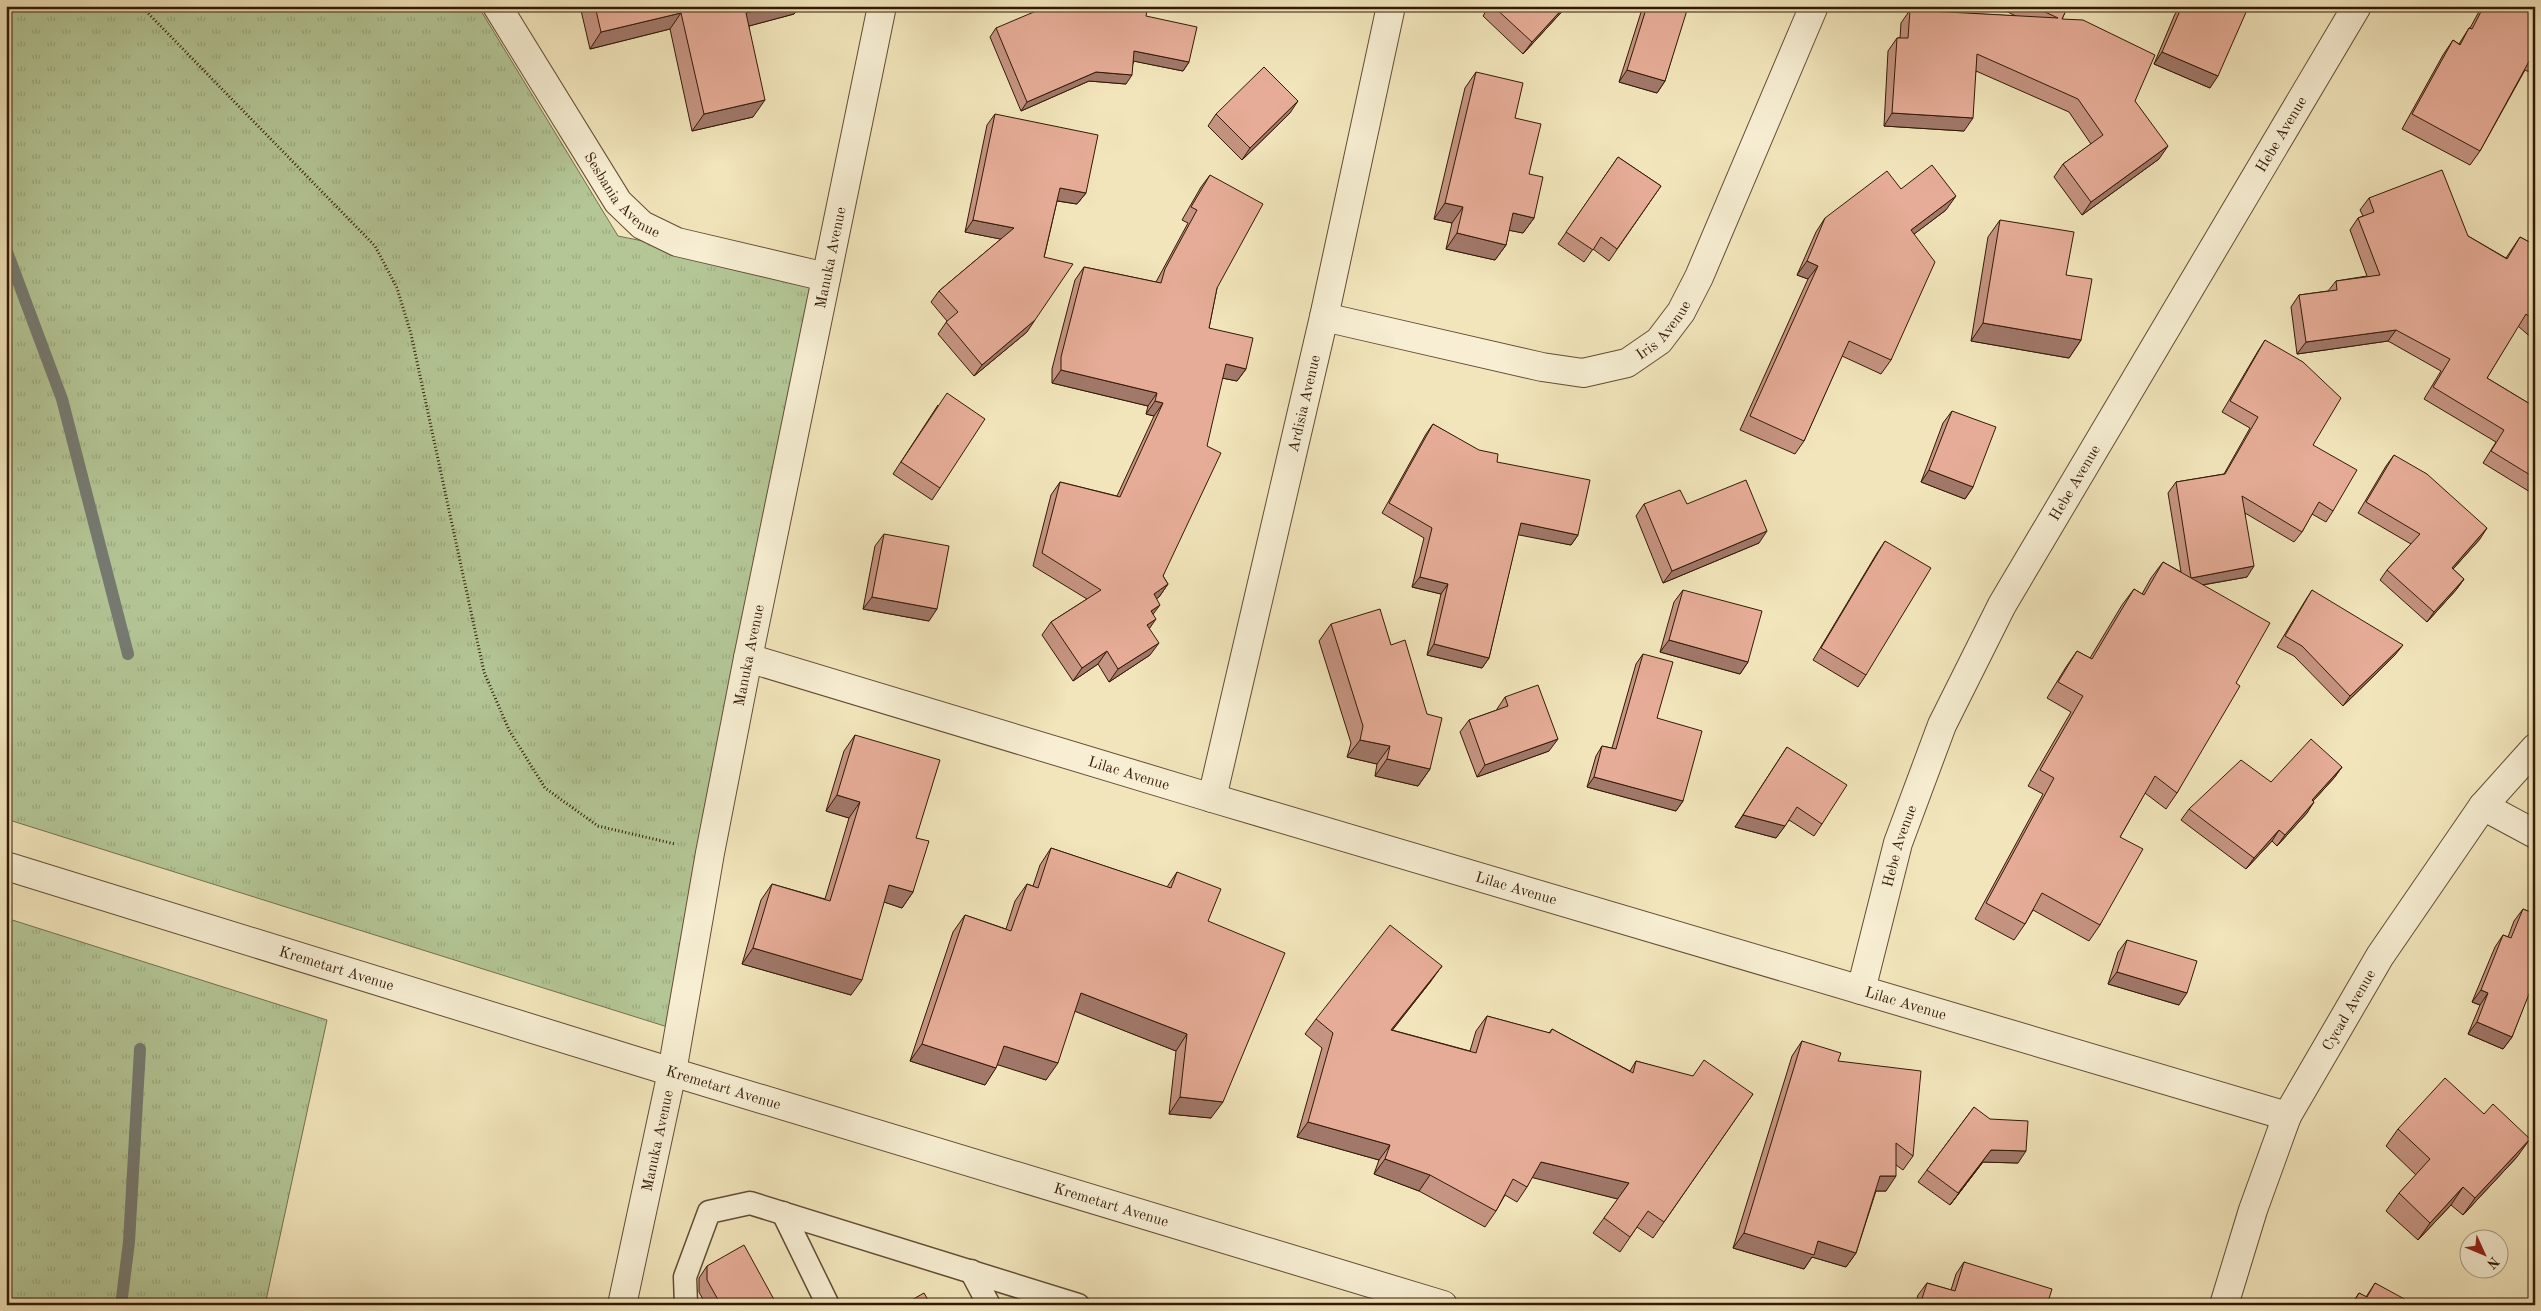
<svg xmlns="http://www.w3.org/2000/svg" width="2541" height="1311" viewBox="0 0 2541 1311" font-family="'Old Standard TT',serif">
	<defs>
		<pattern id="grass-tufts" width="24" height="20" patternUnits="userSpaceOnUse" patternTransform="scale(1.25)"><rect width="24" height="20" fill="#b4c696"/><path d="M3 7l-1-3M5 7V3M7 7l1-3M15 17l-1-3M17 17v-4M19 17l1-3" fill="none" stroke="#9baa80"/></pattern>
	</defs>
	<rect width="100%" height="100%" fill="#f2e5bb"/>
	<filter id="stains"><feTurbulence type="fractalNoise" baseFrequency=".004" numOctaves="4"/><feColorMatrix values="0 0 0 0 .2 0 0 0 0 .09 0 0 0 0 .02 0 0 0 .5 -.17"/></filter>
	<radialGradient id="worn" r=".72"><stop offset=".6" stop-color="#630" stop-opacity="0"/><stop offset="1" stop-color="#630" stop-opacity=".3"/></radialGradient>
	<!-- grass -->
	<g fill="url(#grass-tufts)" stroke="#74704e">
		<path d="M 6,6 L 478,6 L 618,236 L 826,278 L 674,1029 L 6,819 Z"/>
		<path d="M 6,918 L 327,1020 L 265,1305 L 6,1305 Z"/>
	</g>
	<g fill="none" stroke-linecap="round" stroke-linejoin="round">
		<!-- stream -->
		<g stroke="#767b73" stroke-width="12">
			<path d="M 6,249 L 62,399 L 128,654"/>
			<path d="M 121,1305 L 129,1242 L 140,1049"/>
		</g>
		<defs>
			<g id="service">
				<path d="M 783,1213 L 828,1305"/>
				<path d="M 971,1271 L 989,1305"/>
				<path d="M 686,1305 L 685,1277 L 709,1212 L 750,1203 L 1078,1305"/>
			</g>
			<g id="minor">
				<path id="s1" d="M 497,6 L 618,202 L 642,225 L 677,242 L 826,277"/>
				<path id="s2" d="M 1324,317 L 1542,367 L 1583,373 L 1627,363 L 1659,341 L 1681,312 L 1699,277 L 1814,6"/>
				<path id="s3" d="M 748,658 L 1212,798 L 2287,1116"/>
				<path id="s4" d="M 1212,798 L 1324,317 L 1391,6"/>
				<path d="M 2483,806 L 2535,834"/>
				<path id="s5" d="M 1861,990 L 1898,843 L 1942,725 L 2002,605 L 2357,6"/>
				<path id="s6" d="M 622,1305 L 672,1072 L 710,853 L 748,658 L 882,6"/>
				<path id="s7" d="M 2224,1305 L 2253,1210 L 2287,1116 L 2380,956 L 2483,806 L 2535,748"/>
			</g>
			<g id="tertiary">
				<path id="s8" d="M 6,866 L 672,1072 L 1443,1305"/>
			</g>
		</defs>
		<!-- service casing -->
		<use href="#service" stroke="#634c33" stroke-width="25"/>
		<!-- minor casing -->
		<use href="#minor" stroke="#634c33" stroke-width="30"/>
		<!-- tertiary casing -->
		<use href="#tertiary" stroke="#634c33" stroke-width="30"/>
		<!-- path -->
		<path stroke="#331906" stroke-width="3" stroke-dasharray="1 2.5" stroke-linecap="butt" d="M 141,6 L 375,246 L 397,288 L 411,334 L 484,672 L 509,730 L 545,788 L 598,826 L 675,844"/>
		<!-- service -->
		<use href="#service" stroke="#f7eed3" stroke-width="22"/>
		<!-- minor -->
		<use href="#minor" stroke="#f7eed3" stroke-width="28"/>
		<!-- tertiary -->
		<use href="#tertiary" stroke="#f7eed3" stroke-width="28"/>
	</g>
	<!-- wall -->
	<g fill="#c69482" stroke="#331906">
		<path d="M 580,6 L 800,6 L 794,14 L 749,26 L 753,117 L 692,131 L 670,29 L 590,49 Z"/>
		<path d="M 1489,6 L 1567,6 L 1523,54 L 1483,16 Z"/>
		<path d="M 1643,6 L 1687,6 L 1665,81 L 1657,93 L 1619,82 Z"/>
		<path d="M 1995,6 L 2068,6 L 2062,19 L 2135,101 L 2159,159 L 2082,215 L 2054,177 L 2063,164 L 2091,144 L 2069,112 L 1976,71 L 1964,131 L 1884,126 L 1888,51 L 1897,38 L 1900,38 L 1901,23 L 1910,10 L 2016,16 Z"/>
		<path d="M 2181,6 L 2192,6 L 2198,9 L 2200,6 L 2238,6 L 2210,88 L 2154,64 L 2175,14 Z"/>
		<path d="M 2482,6 L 2535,6 L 2535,75 L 2525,70 L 2480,151 L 2470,165 L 2402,129 L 2443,55 L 2453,40 L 2459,44 L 2469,28 L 2470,28 Z"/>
		<path d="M 1146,16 L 1189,62 L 1183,71 L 1134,61 L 1126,84 L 1089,81 L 1021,111 L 990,37 L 996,28 Z"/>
		<path d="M 1476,72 L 1515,118 L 1529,174 L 1534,218 L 1523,233 L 1509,230 L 1506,245 L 1495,260 L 1446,249 L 1452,223 L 1434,219 L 1465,88 Z"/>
		<path d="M 1290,113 L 1242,160 L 1208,126 L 1216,114 Z"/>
		<path d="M 995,114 L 1086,193 L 1077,204 L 1057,201 L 1027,332 L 974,376 L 938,334 L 947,321 L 931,302 L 939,291 L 1001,239 L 965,232 L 987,125 Z"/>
		<path d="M 1618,157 L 1661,186 L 1609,261 L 1593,249 L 1584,262 L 1558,244 Z"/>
		<path d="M 1210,175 L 1217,288 L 1209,328 L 1246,369 L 1237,381 L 1222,378 L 1163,576 L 1168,584 L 1159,597 L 1156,599 L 1149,629 L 1150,655 L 1109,682 L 1098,664 L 1073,681 L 1042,635 L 1051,622 L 1087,599 L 1033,566 L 1051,495 L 1060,482 L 1117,496 L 1154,416 L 1146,414 L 1148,406 L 1052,383 L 1052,369 L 1075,280 L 1084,267 L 1156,282 L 1188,223 L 1182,220 L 1201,187 Z"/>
		<path d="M 1901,189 L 1946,210 L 1914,234 L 1891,360 L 1881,374 L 1842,356 L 1804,441 L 1795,454 L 1740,430 L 1808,279 L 1797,275 L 1816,232 L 1825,218 Z"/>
		<path d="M 2369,198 L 2468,236 L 2506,258 L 2520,237 L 2535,245 L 2535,341 L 2518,326 L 2487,378 L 2535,407 L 2535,495 L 2483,463 L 2496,442 L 2424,399 L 2441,371 L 2388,341 L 2297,354 L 2291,307 L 2299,295 L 2328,291 L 2336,281 L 2367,276 L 2350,230 L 2358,218 L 2363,216 L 2360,210 Z"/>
		<path d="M 2000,220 L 2066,275 L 2081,340 L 2069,358 L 1971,341 L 1988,237 Z"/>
		<path d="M 2265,340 L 2313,445 L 2333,511 L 2326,522 L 2312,514 L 2302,532 L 2294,542 L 2245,513 L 2247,577 L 2203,585 L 2236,683 L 2177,793 L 2166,809 L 2145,793 L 2120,837 L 2100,925 L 2089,941 L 2033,910 L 2025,924 L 2014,940 L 1975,919 L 2043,794 L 2028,786 L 2071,712 L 2047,698 L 2066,667 L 2077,651 L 2090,658 L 2122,605 L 2134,589 L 2142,594 L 2151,578 L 2163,562 L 2181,572 L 2168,493 L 2176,482 L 2224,474 L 2250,428 L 2222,412 L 2258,351 Z"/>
		<path d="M 938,405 L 940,488 L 932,500 L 893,474 Z"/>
		<path d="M 1952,411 L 1973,487 L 1965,499 L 1921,482 L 1943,423 Z"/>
		<path d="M 1433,424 L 1497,462 L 1578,535 L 1571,545 L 1518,534 L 1489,658 L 1482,668 L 1427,655 L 1441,594 L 1412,587 L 1424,538 L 1382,513 L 1426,434 Z"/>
		<path d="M 2394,455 L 2480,539 L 2453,569 L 2464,579 L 2456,590 L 2427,622 L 2380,580 L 2387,570 L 2411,544 L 2358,513 L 2386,466 Z"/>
		<path d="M 1644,504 L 1687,504 L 1759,543 L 1663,583 L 1636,516 Z"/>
		<path d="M 884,534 L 929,621 L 863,609 L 875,546 Z"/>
		<path d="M 1885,541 L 1866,675 L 1858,687 L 1813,660 L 1877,553 Z"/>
		<path d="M 1683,590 L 1748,662 L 1740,674 L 1660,652 L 1674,602 Z"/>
		<path d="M 2312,590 L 2395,655 L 2343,706 L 2294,656 L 2277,647 L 2305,601 Z"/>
		<path d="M 1331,624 L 1430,769 L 1418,786 L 1375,776 L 1377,764 L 1347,757 L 1351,743 L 1319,641 Z"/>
		<path d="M 1643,654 L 1657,718 L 1683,801 L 1676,811 L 1587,787 L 1596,756 L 1602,746 L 1612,748 L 1636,664 Z"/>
		<path d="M 1505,697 L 1549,751 L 1477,777 L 1460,732 L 1469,720 L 1497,710 L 1497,709 Z"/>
		<path d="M 855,735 L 916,838 L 913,892 L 902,908 L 884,902 L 851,995 L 742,964 L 761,900 L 772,884 L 825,899 L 849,818 L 826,811 L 844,751 Z"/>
		<path d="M 1787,747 L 1822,824 L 1814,836 L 1789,820 L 1776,838 L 1735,827 Z"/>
		<path d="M 2342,767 L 2334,778 L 2313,801 L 2307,813 L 2277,846 L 2272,841 L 2246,869 L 2181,820 L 2189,809 L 2271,782 Z"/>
		<path d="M 1051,848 L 1167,887 L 1177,872 L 1208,921 L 1211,1118 L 1169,1114 L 1176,1051 L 1075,1011 L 1046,1080 L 998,1064 L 985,1085 L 910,1061 L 953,932 L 965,915 L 1006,929 L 1015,901 L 1027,884 L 1033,886 L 1040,865 Z"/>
		<path d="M 2523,909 L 2535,914 L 2535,986 L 2532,985 L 2512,1037 L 2503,1049 L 2468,1034 L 2480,1005 L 2472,1002 L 2495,947 L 2503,935 L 2508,937 L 2514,921 Z"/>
		<path d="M 2127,940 L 2179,1005 L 2108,984 L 2118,952 Z"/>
		<path d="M 1431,981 L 1392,1030 L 1470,1051 L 1476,1031 L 1487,1016 L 1549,1033 L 1552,1029 L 1630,1071 L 1636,1061 L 1753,1094 L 1653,1238 L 1637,1227 L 1620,1252 L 1593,1233 L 1618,1199 L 1532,1177 L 1527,1187 L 1517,1202 L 1505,1195 L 1496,1211 L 1485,1227 L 1419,1191 L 1374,1174 L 1379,1160 L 1297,1137 L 1322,1048 L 1305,1034 L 1316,1019 Z"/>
		<path d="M 1802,1041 L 1838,1061 L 1913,1156 L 1903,1170 L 1896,1165 L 1886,1191 L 1876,1191 L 1856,1253 L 1846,1267 L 1812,1257 L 1804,1269 L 1733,1248 L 1792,1056 Z"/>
		<path d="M 1974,1107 L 2018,1163 L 1983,1162 L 1950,1205 L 1918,1182 Z"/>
		<path d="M 2398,1129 L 2517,1157 L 2463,1215 L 2451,1205 L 2418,1240 L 2386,1211 L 2399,1193 L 2416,1175 L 2386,1146 Z"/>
		<path d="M 1964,1262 L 2047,1305 L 1915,1305 L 1918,1295 L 1927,1283 L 1951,1290 L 1956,1274 Z"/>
		<path d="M 707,1266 L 777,1305 L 706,1305 L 699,1292 L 699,1278 Z"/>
		<path d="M 2375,1283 L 2409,1305 L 2351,1305 L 2359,1293 L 2366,1297 Z"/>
	</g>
	<!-- shaded-wall -->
	<g fill="#a1786a" stroke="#331906">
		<path d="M 772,6 L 800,6 L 794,14 L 734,30 L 746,13 Z"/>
		<path d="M 1565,6 L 1567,6 L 1523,54 L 1532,42 Z"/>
		<path d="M 681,13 L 670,29 L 590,49 L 601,32 Z"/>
		<path d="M 1134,51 L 1189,62 L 1183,71 L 1128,60 Z"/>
		<path d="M 2162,52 L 2218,76 L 2210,88 L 2154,64 Z"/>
		<path d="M 1627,70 L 1665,81 L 1657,93 L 1619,82 Z"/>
		<path d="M 1096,72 L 1132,75 L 1126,84 L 1089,81 L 1021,111 L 1027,102 Z"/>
		<path d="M 765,100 L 753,117 L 692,131 L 704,114 Z"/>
		<path d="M 1298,101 L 1290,113 L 1242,160 L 1250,148 Z"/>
		<path d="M 1892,113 L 1973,118 L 1964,131 L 1884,126 Z"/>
		<path d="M 2168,146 L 2159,159 L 2082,215 L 2091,202 Z"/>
		<path d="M 1060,188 L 1086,193 L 1077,204 L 1052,200 Z"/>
		<path d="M 1956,196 L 1946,210 L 1901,244 L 1911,230 Z"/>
		<path d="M 1445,203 L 1463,207 L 1452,223 L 1434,219 Z"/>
		<path d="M 1513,213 L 1534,218 L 1523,233 L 1502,229 Z"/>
		<path d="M 973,220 L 1014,228 L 1005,240 L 965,232 Z"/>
		<path d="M 1457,233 L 1506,245 L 1495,260 L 1446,249 Z"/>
		<path d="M 1807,261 L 1818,266 L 1808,279 L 1797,275 Z"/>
		<path d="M 1035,320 L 1027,332 L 974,376 L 982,365 Z"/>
		<path d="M 1983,323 L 2081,340 L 2069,358 L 1971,341 Z"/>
		<path d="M 2396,330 L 2388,341 L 2297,354 L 2306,342 Z"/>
		<path d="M 1226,364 L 1246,369 L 1237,381 L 1217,377 Z"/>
		<path d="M 1061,370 L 1157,393 L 1148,406 L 1052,383 Z"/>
		<path d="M 1155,401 L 1163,403 L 1154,416 L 1146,414 Z"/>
		<path d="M 1929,470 L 1973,487 L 1965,499 L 1921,482 Z"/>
		<path d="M 1521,523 L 1578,535 L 1571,545 L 1514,534 Z"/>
		<path d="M 2487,528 L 2480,539 L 2444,579 L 2452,568 Z"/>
		<path d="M 1767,531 L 1759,543 L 1663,583 L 1672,571 Z"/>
		<path d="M 2254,566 L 2247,577 L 2184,588 L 2191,578 Z"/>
		<path d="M 1420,577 L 1448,584 L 1441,594 L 1412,587 Z"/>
		<path d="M 2464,579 L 2456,590 L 2427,622 L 2434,612 Z"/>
		<path d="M 1168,584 L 1159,597 L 1145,607 L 1154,594 Z"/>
		<path d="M 872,597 L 937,609 L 929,621 L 863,609 Z"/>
		<path d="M 1160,605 L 1151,617 L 1151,611 Z"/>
		<path d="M 1156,619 L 1147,632 L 1147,625 Z"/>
		<path d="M 1669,640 L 1748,662 L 1740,674 L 1660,652 Z"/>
		<path d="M 1159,643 L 1150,655 L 1109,682 L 1118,669 Z"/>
		<path d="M 1434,644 L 1489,658 L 1482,668 L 1427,655 Z"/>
		<path d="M 2403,645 L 2395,655 L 2343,706 L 2350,696 Z"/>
		<path d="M 1107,651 L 1098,664 L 1073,681 L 1082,668 Z"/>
		<path d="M 1558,739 L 1549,751 L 1477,777 L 1485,765 Z"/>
		<path d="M 1360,740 L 1390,746 L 1377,764 L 1347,757 Z"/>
		<path d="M 1387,759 L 1430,769 L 1418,786 L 1375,776 Z"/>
		<path d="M 2342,767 L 2334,778 L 2304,811 L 2312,800 Z"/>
		<path d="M 1594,777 L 1683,801 L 1676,811 L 1587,787 Z"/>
		<path d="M 837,795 L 860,802 L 849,818 L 826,811 Z"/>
		<path d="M 2314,802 L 2307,813 L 2277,846 L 2285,835 Z"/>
		<path d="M 1743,815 L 1785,826 L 1776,838 L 1735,827 Z"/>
		<path d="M 2279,830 L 2272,841 L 2246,869 L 2254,858 Z"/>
		<path d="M 889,885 L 913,892 L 902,908 L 878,900 Z"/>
		<path d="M 753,948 L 862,980 L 851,995 L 742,964 Z"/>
		<path d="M 1442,966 L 1431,981 L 1380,1046 L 1391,1030 Z"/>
		<path d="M 2117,972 L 2187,993 L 2179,1005 L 2108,984 Z"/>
		<path d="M 2481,990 L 2488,993 L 2480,1005 L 2472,1002 Z"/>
		<path d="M 1081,993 L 1187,1034 L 1176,1051 L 1069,1009 Z"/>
		<path d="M 2477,1022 L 2512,1037 L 2503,1049 L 2468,1034 Z"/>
		<path d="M 922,1044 L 996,1068 L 985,1085 L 910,1061 Z"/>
		<path d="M 1004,1046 L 1058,1063 L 1046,1080 L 992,1063 Z"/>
		<path d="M 1180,1097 L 1223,1102 L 1211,1118 L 1169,1114 Z"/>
		<path d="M 1308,1122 L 1390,1145 L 1379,1160 L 1297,1137 Z"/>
		<path d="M 2530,1139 L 2517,1157 L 2463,1215 L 2475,1198 Z"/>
		<path d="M 1991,1150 L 2026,1151 L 2018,1163 L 1983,1162 L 1950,1205 Z"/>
		<path d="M 1385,1159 L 1430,1175 L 1419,1191 L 1374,1174 Z"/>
		<path d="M 1541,1162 L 1629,1183 L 1618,1199 L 1530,1177 Z"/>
		<path d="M 1880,1176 L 1896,1176 L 1886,1191 L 1870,1191 Z"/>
		<path d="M 2463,1187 L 2451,1205 L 2418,1240 L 2430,1223 Z"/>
		<path d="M 1744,1233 L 1818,1241 L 1856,1253 L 1846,1267 L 1812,1257 L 1804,1269 L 1733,1248 Z"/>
	</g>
	<!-- building -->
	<g fill="#e6ac97" stroke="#331906">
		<path d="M 595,6 L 772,6 L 746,13 L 765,100 L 704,114 L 681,13 L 601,32 Z"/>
		<path d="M 1048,6 L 1148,6 L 1146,16 L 1197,27 L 1189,62 L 1134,51 L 1132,75 L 1096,72 L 1027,102 L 996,28 Z"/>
		<path d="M 1493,6 L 1565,6 L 1532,42 Z"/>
		<path d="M 1647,6 L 1688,7 L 1665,81 L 1627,70 Z"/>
		<path d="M 2032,6 L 2068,6 L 2062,19 L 2083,20 L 2155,55 L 2135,101 L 2168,146 L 2091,202 L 2063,164 L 2103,135 L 2078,99 L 1977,54 L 1973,118 L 1892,113 L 1897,38 L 1908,38 L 1910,10 L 2058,18 Z"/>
		<path d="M 2182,6 L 2192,6 L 2201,10 L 2203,6 L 2238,6 L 2247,10 L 2218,76 L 2162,52 Z"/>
		<path d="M 2484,6 L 2535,6 L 2535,55 L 2533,54 L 2480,151 L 2412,114 L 2453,40 L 2460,45 L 2469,28 L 2472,29 Z"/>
		<path d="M 1264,67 L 1298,101 L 1250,148 L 1216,114 Z"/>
		<path d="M 1476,72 L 1523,83 L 1515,118 L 1541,124 L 1529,174 L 1543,177 L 1534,218 L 1513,213 L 1506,245 L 1457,233 L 1463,207 L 1445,203 Z"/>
		<path d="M 995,114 L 1098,135 L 1086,193 L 1060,188 L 1044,257 L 1073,264 L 1035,320 L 982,365 L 946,322 L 958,312 L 939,291 L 1014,228 L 973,220 Z"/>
		<path d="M 1618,157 L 1661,186 L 1617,249 L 1601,237 L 1593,250 L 1566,232 Z"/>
		<path d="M 1932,165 L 1956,196 L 1911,230 L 1935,262 L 1891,360 L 1849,341 L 1804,441 L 1750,416 L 1818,266 L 1807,261 L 1825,218 L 1887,171 L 1901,189 Z"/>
		<path d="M 2442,170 L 2468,236 L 2507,259 L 2520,237 L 2535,245 L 2535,322 L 2526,314 L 2487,378 L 2535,407 L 2535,478 L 2491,451 L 2504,430 L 2433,387 L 2450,359 L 2396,330 L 2306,342 L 2299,295 L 2337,290 L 2336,281 L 2380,275 L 2358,218 L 2374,212 L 2369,198 Z"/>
		<path d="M 1210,175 L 1263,204 L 1217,288 L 1209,328 L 1253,338 L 1246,369 L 1226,364 L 1207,446 L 1221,453 L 1163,576 L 1168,584 L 1154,594 L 1160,605 L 1151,611 L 1156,619 L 1147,625 L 1159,643 L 1118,669 L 1107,651 L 1082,668 L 1051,622 L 1101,590 L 1042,553 L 1060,482 L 1120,497 L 1163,403 L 1155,401 L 1157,393 L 1061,370 L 1061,357 L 1084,267 L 1161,283 L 1165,269 L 1197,210 L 1191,207 Z"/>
		<path d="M 2000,220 L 2074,232 L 2066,275 L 2092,279 L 2081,340 L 1983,323 Z"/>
		<path d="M 2265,340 L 2303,362 L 2341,398 L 2313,445 L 2357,470 L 2333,511 L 2319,502 L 2302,532 L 2242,496 L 2254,566 L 2191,578 L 2176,482 L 2225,474 L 2258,417 L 2230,401 Z"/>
		<path d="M 947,393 L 985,419 L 940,488 L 901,462 Z"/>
		<path d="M 1952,411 L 1996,427 L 1973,487 L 1929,470 Z"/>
		<path d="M 1433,424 L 1479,450 L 1498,454 L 1497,462 L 1590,480 L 1578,535 L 1521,523 L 1489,658 L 1434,644 L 1448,584 L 1420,577 L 1432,528 L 1389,503 Z"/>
		<path d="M 2394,455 L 2427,474 L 2487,528 L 2452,568 L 2464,579 L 2434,612 L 2387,570 L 2420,534 L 2366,502 Z"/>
		<path d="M 1746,480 L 1767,531 L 1672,571 L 1644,504 L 1680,490 L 1687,504 Z"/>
		<path d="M 884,534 L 949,546 L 937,609 L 872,597 Z"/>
		<path d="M 1885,541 L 1931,568 L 1866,675 L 1821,648 Z"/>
		<path d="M 2163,562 L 2270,623 L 2236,683 L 2240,686 L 2177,793 L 2155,776 L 2120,837 L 2143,849 L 2100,925 L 2042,893 L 2025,924 L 1986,903 L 2054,778 L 2040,770 L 2083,696 L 2058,682 L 2077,651 L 2092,659 L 2134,589 L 2144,595 Z"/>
		<path d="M 1683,590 L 1762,611 L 1748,662 L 1669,640 Z"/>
		<path d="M 2312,590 L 2403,645 L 2350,696 L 2302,646 L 2285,636 Z"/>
		<path d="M 1380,609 L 1391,645 L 1405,640 L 1427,714 L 1442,718 L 1430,769 L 1387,759 L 1390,746 L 1360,740 L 1363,726 L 1331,624 Z"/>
		<path d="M 1643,654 L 1673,662 L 1657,718 L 1702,731 L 1683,801 L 1594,777 L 1602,746 L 1616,749 Z"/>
		<path d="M 1538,685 L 1558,739 L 1485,765 L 1469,720 L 1508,706 L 1505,697 Z"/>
		<path d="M 855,735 L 940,760 L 916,838 L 929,841 L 913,892 L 889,885 L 862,980 L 753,948 L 772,884 L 830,901 L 860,802 L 837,795 Z"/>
		<path d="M 2311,739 L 2342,767 L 2312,800 L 2314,802 L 2285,835 L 2279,830 L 2254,858 L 2189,809 L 2241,760 L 2271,782 Z"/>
		<path d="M 1787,747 L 1847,785 L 1822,824 L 1797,807 L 1785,826 L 1743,815 Z"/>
		<path d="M 1051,848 L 1171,888 L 1177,872 L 1221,889 L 1208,921 L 1285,953 L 1223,1102 L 1180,1097 L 1187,1034 L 1081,993 L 1058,1063 L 1004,1046 L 996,1068 L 922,1044 L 965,915 L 1011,931 L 1027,884 L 1038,888 Z"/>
		<path d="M 2523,909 L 2535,914 L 2535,979 L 2512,1037 L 2477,1022 L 2488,993 L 2481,990 L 2503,935 L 2511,938 Z"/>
		<path d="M 1390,925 L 1442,966 L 1391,1030 L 1476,1053 L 1487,1016 L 1550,1033 L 1552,1029 L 1633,1073 L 1636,1061 L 1693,1076 L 1704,1060 L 1753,1094 L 1664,1222 L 1648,1211 L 1630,1237 L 1604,1218 L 1629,1183 L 1541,1162 L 1527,1187 L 1513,1179 L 1496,1211 L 1430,1175 L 1385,1159 L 1390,1145 L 1308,1122 L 1333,1033 L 1316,1019 Z"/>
		<path d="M 2127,940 L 2197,961 L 2187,993 L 2117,972 Z"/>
		<path d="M 1802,1041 L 1841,1053 L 1838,1061 L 1921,1071 L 1913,1156 L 1896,1143 L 1896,1176 L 1880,1176 L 1856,1253 L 1818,1241 L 1814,1255 L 1744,1233 Z"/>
		<path d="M 2445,1078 L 2484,1114 L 2493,1104 L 2530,1139 L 2475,1198 L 2463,1187 L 2430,1223 L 2399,1193 L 2430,1159 L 2398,1129 Z"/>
		<path d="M 1974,1107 L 1990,1119 L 2028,1121 L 2026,1151 L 1991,1150 L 1958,1193 L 1927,1170 Z"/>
		<path d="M 744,1245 L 777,1305 L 721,1305 L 707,1280 L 707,1266 Z"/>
		<path d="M 1964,1262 L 2052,1289 L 2047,1305 L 1920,1305 L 1927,1283 L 1955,1291 Z"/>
		<path d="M 2375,1283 L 2410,1302 L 2409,1305 L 2352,1305 L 2359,1293 L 2367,1297 Z"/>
		<path d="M 924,1293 L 931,1305 L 903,1305 Z"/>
	</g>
	<g text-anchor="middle" stroke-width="4" stroke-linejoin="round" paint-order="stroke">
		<!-- street labels -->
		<g font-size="15" fill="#331906" stroke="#f7eed3">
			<text dy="5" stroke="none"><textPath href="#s5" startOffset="959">Hebe Avenue</textPath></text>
			<text dy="5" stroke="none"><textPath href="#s1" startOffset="228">Sesbania Avenue</textPath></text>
			<text dy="5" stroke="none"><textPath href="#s6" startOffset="1068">Manuka Avenue</textPath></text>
			<text dy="5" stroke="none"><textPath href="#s2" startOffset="360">Iris Avenue</textPath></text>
			<text dy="5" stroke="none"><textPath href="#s4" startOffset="405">Ardisia Avenue</textPath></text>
			<text dy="5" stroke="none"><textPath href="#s5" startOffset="554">Hebe Avenue</textPath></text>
			<text dy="5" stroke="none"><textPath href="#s6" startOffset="662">Manuka Avenue</textPath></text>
			<text dy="5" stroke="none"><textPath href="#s3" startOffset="398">Lilac Avenue</textPath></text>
			<text dy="5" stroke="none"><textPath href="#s5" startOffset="149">Hebe Avenue</textPath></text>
			<text dy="5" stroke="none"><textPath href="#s3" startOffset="802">Lilac Avenue</textPath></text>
			<text dy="5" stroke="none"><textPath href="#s8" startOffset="346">Kremetart Avenue</textPath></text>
			<text dy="5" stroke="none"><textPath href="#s3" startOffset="1208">Lilac Avenue</textPath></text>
			<text dy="5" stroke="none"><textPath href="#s7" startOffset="322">Cycad Avenue</textPath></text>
			<text dy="5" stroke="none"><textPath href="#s8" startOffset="751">Kremetart Avenue</textPath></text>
			<text dy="5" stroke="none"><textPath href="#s6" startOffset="168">Manuka Avenue</textPath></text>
			<text dy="5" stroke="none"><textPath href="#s8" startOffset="1156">Kremetart Avenue</textPath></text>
		</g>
	</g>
	<!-- margin -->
	<rect width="2541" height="1311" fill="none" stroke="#f2e5bb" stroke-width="25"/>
	<rect x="8" y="8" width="2526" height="1296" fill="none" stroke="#331906" stroke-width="2.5"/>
	<rect x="12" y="12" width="2516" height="1286" fill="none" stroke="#331906"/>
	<!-- north arrow -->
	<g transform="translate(2484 1254) rotate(134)"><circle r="24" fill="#f7eed3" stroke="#a99981"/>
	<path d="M0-4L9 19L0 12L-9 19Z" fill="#8f2418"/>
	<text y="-8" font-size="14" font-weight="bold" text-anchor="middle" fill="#331906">N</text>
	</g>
	<rect width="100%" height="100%" filter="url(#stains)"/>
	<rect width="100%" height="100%" fill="url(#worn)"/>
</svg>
